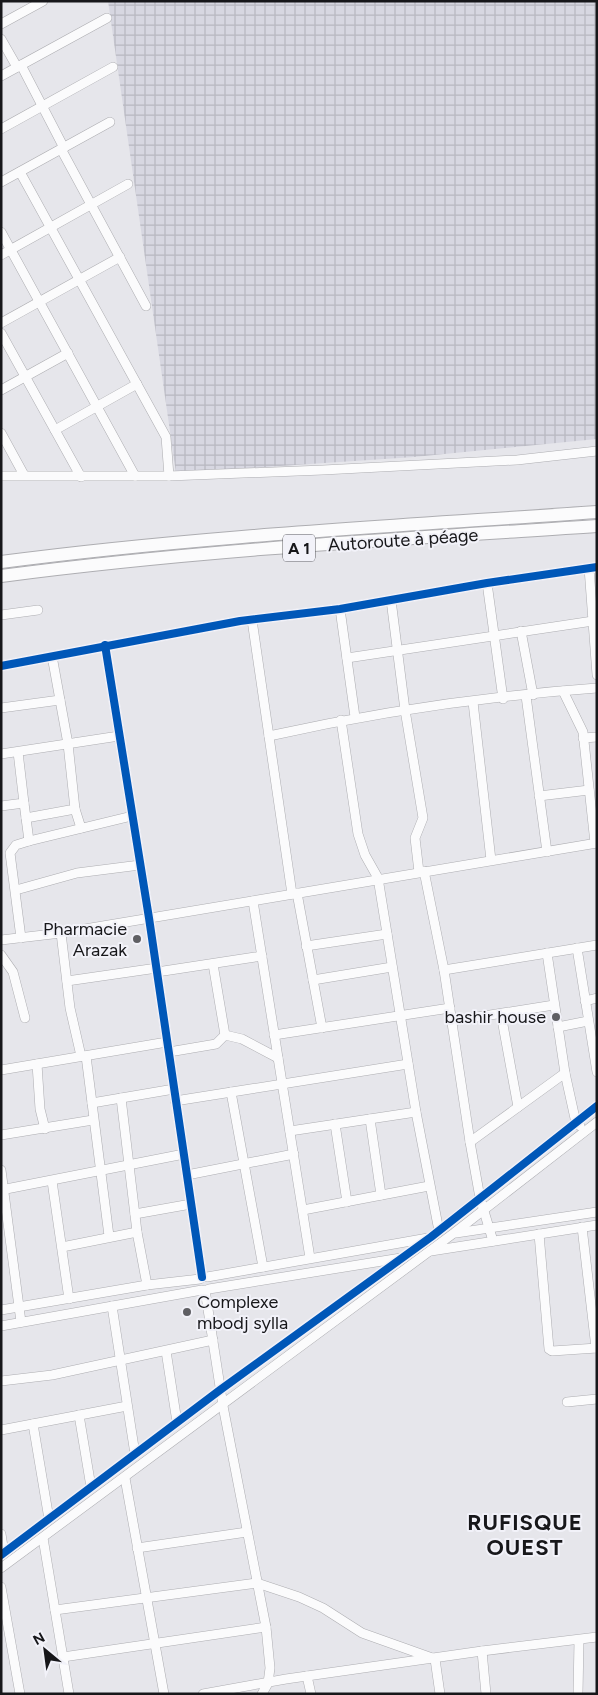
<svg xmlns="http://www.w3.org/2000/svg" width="598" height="1695" viewBox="0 0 598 1695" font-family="Figtree,sans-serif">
	<defs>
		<pattern id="industrial-grid" width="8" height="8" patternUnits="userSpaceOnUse" patternTransform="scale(1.25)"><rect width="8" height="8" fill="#d7d7e1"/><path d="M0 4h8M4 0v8" fill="none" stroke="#b8b8c0"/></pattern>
	</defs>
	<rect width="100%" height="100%" fill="#e6e6eb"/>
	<!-- industrial -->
	<path fill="url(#industrial-grid)" d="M 108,1 L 597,1 L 597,439 L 414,457 L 176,473 Z"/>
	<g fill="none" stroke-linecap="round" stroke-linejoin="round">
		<defs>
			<g id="minor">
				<path d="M 1,24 L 43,1"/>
				<path d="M 1,39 L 17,67"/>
				<path d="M 21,65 L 64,148"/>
				<path d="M 1,76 L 107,18"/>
				<path d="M 1,129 L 113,67"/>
				<path d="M 61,149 L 146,306"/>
				<path d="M 20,172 L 166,437 L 169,476"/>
				<path d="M 1,182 L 110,122"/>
				<path d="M 1,232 L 135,476"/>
				<path d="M 1,255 L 128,184"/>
				<path d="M 1,323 L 120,257"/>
				<path d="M 1,333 L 81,477"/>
				<path d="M 1,390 L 68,353"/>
				<path d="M 55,430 L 137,384"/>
				<path d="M 1,433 L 24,475"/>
				<path d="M 1,476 L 169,476 L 323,470 L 517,460 L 597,451"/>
				<path d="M 589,568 L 597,675"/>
				<path d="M 487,583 L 503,699"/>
				<path d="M 391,600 L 405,710 L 423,818 L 415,838 L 419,872"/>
				<path d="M 340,609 L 355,717"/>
				<path d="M 1,615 L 38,610"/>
				<path d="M 252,620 L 292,894"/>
				<path d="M 521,631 L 533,695"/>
				<path d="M 105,645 L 149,918 L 202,1277"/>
				<path d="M 347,658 L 593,621"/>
				<path d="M 1,666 L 240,621 L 340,609 L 487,583 L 597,567"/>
				<path d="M 563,691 L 583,732 L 595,843"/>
				<path d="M 526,696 L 547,852"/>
				<path d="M 473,702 L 491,860"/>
				<path d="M 1,708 L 60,700"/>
				<path d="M 341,720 L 358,834 L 365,855 L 378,878 L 416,1112 L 439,1231"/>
				<path d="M 269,736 C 376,712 487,696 597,688"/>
				<path d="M 583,738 L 597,737"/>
				<path d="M 1,754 L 119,736"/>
				<path d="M 539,796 L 589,790"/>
				<path d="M 24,803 L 26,818 L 75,809 L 68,744 L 52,656"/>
				<path d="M 1,806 L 24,803 L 18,752"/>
				<path d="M 75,809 L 81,828"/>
				<path d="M 29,841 L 132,816"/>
				<path d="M 424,871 L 444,970 L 470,1142 L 480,1198 L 493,1241"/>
				<path d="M 16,890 L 77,873 L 140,865"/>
				<path d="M 297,893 L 322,1028"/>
				<path d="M 253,901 L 310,1258"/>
				<path d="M 61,933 L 70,1008 L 81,1056"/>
				<path d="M 21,938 L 10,853 L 16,845 L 29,841 L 26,818"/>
				<path d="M 1,940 L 61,933 L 597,843"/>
				<path d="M 306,946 L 387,934"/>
				<path d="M 577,948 L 597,1072"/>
				<path d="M 547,953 L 565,1073 L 576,1123 L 580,1126"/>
				<path d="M 1,955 L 13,972 L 25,1018"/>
				<path d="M 213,964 L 225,1035"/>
				<path d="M 444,970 L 597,945"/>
				<path d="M 157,972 L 262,956"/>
				<path d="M 313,980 L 392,967"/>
				<path d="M 67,981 L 157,968"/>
				<path d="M 585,1001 L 597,998"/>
				<path d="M 501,1014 L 518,1107"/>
				<path d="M 452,1021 L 554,1005"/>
				<path d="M 558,1027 L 588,1021"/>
				<path d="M 274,1035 L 450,1008"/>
				<path d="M 169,1052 L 216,1044 L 225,1035 L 242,1039 L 278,1058"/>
				<path d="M 86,1056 L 109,1236"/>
				<path d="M 37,1064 L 40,1109 L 45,1129"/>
				<path d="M 1,1070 L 167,1042"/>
				<path d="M 231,1092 L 263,1267"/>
				<path d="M 121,1098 L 137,1232 L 147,1285"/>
				<path d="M 175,1101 L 408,1064"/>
				<path d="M 92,1103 L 174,1089"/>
				<path d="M 370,1119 L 381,1195"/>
				<path d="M 335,1124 L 347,1202"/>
				<path d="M 290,1131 L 416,1112"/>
				<path d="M 1,1135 L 93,1120"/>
				<path d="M 470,1142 L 565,1073"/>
				<path d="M 1,1170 L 21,1322"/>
				<path d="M 187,1175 L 294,1154"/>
				<path d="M 52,1181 L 69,1299"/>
				<path d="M 1,1190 L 184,1154"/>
				<path d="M 303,1210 L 429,1186"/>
				<path d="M 135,1214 L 191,1204"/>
				<path d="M 582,1227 L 596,1348"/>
				<path d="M 456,1233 L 597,1212"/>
				<path d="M 539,1234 L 549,1349 L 552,1351 L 597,1348"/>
				<path d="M 62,1247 L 137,1232"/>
				<path d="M 431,1251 L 597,1225"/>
				<path d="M 207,1277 L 428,1238"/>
				<path d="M 209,1289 L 401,1258"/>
				<path d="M 205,1290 L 223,1406 L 266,1627 L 270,1668 L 268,1683 L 262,1694"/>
				<path d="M 112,1306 L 135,1454"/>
				<path d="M 1,1310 L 147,1285 L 200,1279"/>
				<path d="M 1,1326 L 202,1290"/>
				<path d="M 166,1351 L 177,1422"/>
				<path d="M 1,1381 L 52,1375 L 213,1340"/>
				<path d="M 567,1402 L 597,1399"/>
				<path d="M 79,1415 L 91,1487"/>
				<path d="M 33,1424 L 49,1519"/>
				<path d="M 1,1430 L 127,1406"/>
				<path d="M 125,1478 L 164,1694"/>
				<path d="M 1,1534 L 4,1553"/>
				<path d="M 43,1538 L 69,1694"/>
				<path d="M 137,1548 L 247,1532"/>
				<path d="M 1,1555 L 220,1390 L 431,1237 L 597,1106"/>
				<path d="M 1,1568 L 454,1233 L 597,1122"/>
				<path d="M 1,1587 L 20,1694"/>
				<path d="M 55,1610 L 257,1583 L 299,1597 L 323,1608 L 362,1633 L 435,1659 L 440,1694"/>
				<path d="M 482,1651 L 486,1694"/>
				<path d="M 63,1657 L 266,1627"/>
				<path d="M 307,1676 L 311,1694"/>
				<path d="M 203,1694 L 286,1679 L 482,1651 L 597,1637"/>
				<path d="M 578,1694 L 579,1640"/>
			</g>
			<g id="highway">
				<path d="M 1,562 C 199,536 398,526 597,512"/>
				<path d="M 1,576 C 197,550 399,539 597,526"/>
			</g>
		</defs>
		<!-- minor casing -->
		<use href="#minor" stroke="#adadb1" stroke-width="10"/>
		<!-- highway casing -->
		<use href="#highway" stroke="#adadb1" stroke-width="14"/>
		<!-- minor -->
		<use href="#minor" stroke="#fbfbfc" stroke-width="9"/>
		<!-- highway -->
		<use href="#highway" stroke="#fbfbfc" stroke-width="12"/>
		<defs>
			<g id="cycleway">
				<path d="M 105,645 L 149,918 L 202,1277"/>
				<path d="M 1,666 L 240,621 L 340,609 L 487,583 L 597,567"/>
				<path d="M 1,1555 L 220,1390 L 431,1237 L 597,1106"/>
			</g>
		</defs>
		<!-- cycleway casing -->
		<use href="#cycleway" stroke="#f2f2f9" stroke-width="11"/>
		<!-- cycleway -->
		<use href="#cycleway" stroke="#0057b8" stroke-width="8"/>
	</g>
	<!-- markers -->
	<g fill="#5f5f63" stroke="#f2f2f9" stroke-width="2">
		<circle cx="137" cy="939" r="5"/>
		<circle cx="556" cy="1017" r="5"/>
		<circle cx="187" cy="1312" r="5"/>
	</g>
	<g text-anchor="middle" stroke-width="4" stroke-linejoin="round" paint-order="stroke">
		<!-- shield labels -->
		<rect fill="#f2f2f9" stroke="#59595d" stroke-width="1" x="283" y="534.5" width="32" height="27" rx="4"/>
		<g font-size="16" font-weight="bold" fill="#17171a">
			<text x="299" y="554">A 1</text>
		</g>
		<!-- street labels -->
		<g font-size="18" fill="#17171a" stroke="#f2f2f9">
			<text transform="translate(403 540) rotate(-4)" y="6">Autoroute à péage</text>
		</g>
		<!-- poi labels -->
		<g font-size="18" fill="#17171a" stroke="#f2f2f9" text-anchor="end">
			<text x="127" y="935">Pharmacie<tspan x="127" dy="21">Arazak</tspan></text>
			<text x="546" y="1023">bashir house</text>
			<text x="197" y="1308" text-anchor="start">Complexe<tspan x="197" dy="21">mbodj sylla</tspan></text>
		</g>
		<!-- district labels -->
		<g font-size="22" font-weight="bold" letter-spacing="1" fill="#17171a" stroke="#f2f2f9">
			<text x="525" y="1530">RUFISQUE<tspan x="525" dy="25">OUEST</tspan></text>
		</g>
	</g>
	<!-- border -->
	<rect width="598" height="1695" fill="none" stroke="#17171a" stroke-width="5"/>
	<!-- north arrow -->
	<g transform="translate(45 1650) rotate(331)" stroke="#f2f2f9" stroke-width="4" paint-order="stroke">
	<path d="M0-4L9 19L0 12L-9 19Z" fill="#17171a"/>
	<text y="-8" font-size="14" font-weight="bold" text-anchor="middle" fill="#17171a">N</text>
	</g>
</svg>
